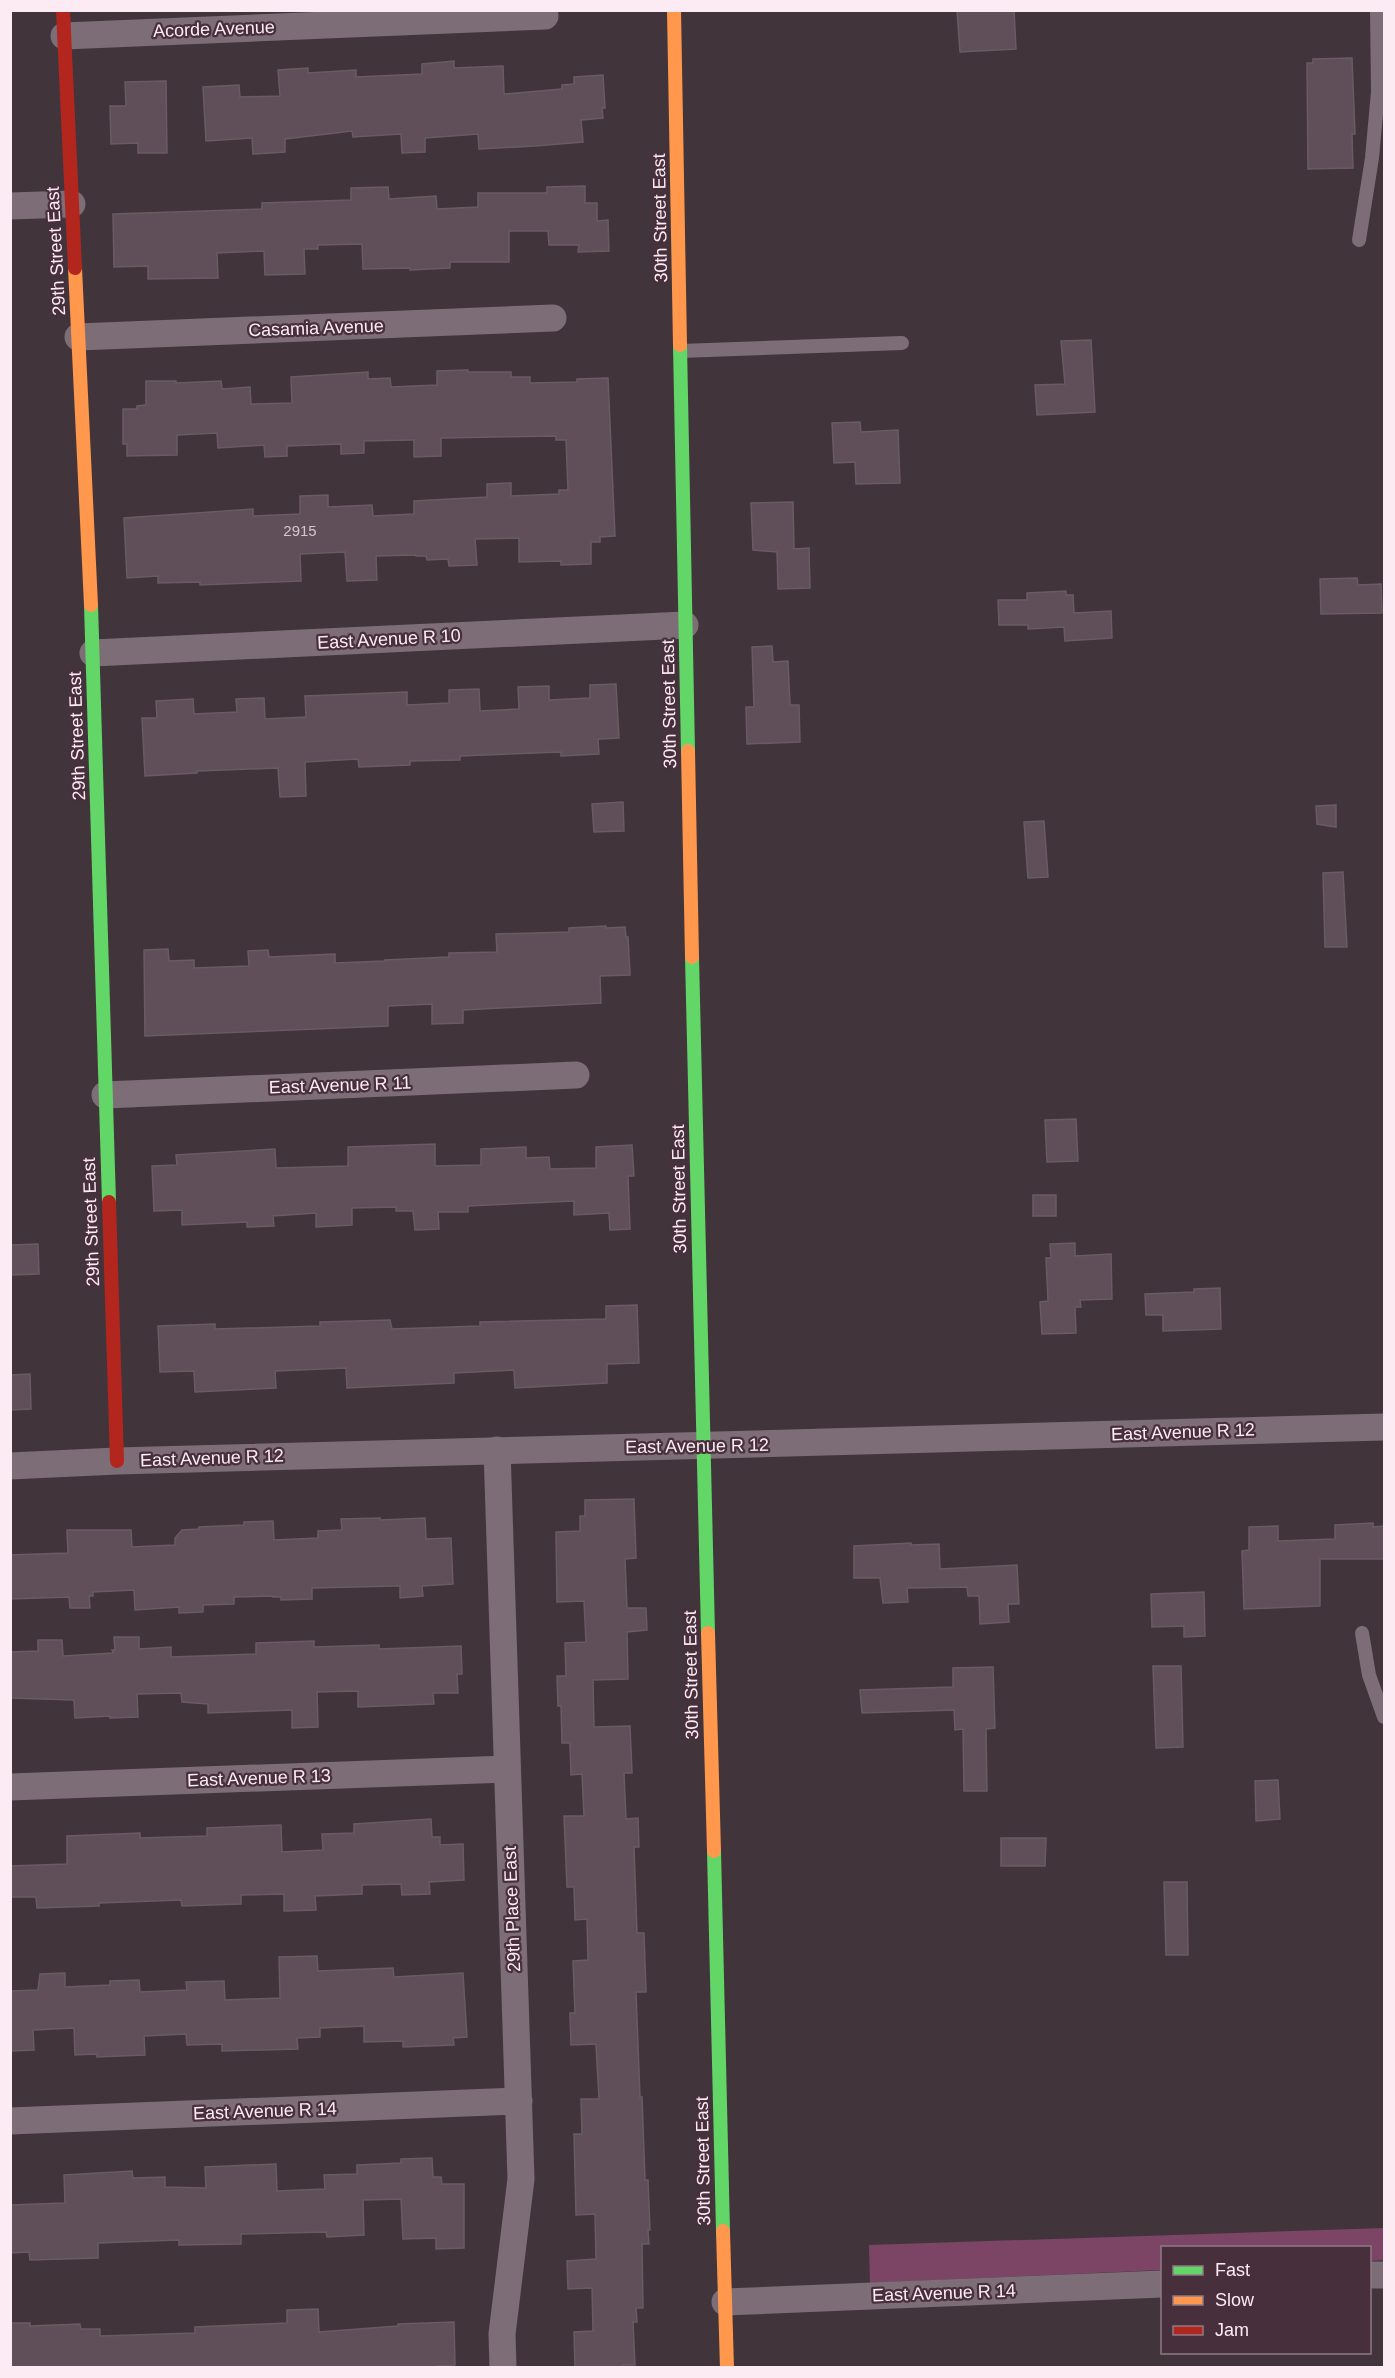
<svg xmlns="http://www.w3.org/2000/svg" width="1395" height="2378" viewBox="0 0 1395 2378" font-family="Helvetica,sans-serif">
	<rect width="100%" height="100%" fill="#41353b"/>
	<!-- green -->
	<path fill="#7d4565" d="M 1384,2228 L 1384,2260 L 1370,2261 L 1370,2248 L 1162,2248 L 1162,2270 L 870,2283 L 869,2245 Z"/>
	<!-- building -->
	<g fill="#604e58" stroke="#685c63" stroke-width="1.5">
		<path d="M 957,10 L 1014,10 L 1016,49 L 960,52 Z"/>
		<path d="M 1352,58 L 1355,134 L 1352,134 L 1353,168 L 1308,169 L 1307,63 L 1313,63 L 1313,59 Z"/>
		<path d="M 454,61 L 454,68 L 503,66 L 504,94 L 562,89 L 562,85 L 574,84 L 574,77 L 603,75 L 605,108 L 602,108 L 603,118 L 581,120 L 583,142 L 535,146 L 479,149 L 478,134 L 425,138 L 425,152 L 402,153 L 401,134 L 353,137 L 352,131 L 285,139 L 285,152 L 253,154 L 252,138 L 206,141 L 203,87 L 239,85 L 240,97 L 280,96 L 278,70 L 308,68 L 308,73 L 356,70 L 356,77 L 422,74 L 422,64 Z"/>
		<path d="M 166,81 L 167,153 L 138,153 L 138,143 L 111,144 L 110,106 L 126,106 L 125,82 Z"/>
		<path d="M 585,186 L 585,203 L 597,203 L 597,221 L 608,220 L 609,251 L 578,252 L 579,245 L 549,245 L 548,231 L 509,231 L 509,262 L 450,262 L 450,268 L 410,270 L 410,268 L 363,269 L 362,244 L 318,245 L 318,249 L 304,249 L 305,274 L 265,275 L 264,251 L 217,253 L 218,278 L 148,279 L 148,266 L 114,267 L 113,214 L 262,209 L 262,203 L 351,200 L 351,188 L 388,187 L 389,199 L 436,196 L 437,209 L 478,207 L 478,193 L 547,193 L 547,187 Z"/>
		<path d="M 1091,340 L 1095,412 L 1037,415 L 1035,385 L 1065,384 L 1061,341 Z"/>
		<path d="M 468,370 L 468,372 L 511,372 L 511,377 L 530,377 L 530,383 L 577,382 L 577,379 L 608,378 L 615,536 L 600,537 L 600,542 L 591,542 L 591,564 L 561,565 L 561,561 L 519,562 L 519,538 L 475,539 L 477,565 L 449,566 L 448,559 L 427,560 L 426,556 L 416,556 L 416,555 L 376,556 L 377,580 L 347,581 L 345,552 L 300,554 L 301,581 L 200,585 L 200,582 L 158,583 L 158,576 L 127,578 L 124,518 L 253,509 L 253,516 L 300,514 L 300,496 L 328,495 L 328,507 L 372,505 L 373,516 L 414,514 L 414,501 L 487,497 L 487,484 L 511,483 L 511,496 L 559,494 L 559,490 L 568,490 L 566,440 L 556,440 L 556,436 L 441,438 L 441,456 L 414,457 L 414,440 L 411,440 L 364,441 L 364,453 L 341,454 L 341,444 L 287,446 L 287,456 L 265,457 L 264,445 L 218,448 L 217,433 L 177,435 L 177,455 L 127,456 L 127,444 L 123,444 L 123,409 L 137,409 L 137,406 L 146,405 L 146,381 L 176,381 L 176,383 L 221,381 L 222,389 L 250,387 L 251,404 L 292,403 L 291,377 L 368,372 L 368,379 L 390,378 L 391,387 L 437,385 L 437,371 Z"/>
		<path d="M 860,422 L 861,432 L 898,430 L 900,483 L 856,484 L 855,462 L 834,463 L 832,423 Z"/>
		<path d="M 793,502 L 794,549 L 809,548 L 810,588 L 778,589 L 777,552 L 753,550 L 751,503 Z"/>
		<path d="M 1357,578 L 1358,585 L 1381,584 L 1382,613 L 1321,614 L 1320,579 Z"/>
		<path d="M 1066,591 L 1066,595 L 1073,595 L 1074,613 L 1111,611 L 1112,638 L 1065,641 L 1064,627 L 1028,629 L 1028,625 L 999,625 L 998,600 L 1027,600 L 1027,593 Z"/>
		<path d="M 772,646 L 773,662 L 788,661 L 790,705 L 799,705 L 800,742 L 747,744 L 746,707 L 754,707 L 752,647 Z"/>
		<path d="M 616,684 L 619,738 L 598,739 L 599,754 L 561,756 L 561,752 L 460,756 L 460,760 L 410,761 L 410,765 L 359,767 L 358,759 L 305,762 L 306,796 L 280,797 L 278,768 L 197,771 L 197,773 L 145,776 L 142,718 L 157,718 L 156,701 L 193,699 L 194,714 L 237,712 L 236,699 L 264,698 L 265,719 L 306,717 L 305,696 L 407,692 L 407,705 L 449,703 L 449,690 L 479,689 L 480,711 L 519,709 L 518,687 L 549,686 L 549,700 L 590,698 L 590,685 Z"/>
		<path d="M 623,802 L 624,831 L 594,832 L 592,804 Z"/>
		<path d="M 1336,805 L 1336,827 L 1317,824 L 1316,806 Z"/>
		<path d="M 1044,821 L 1048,877 L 1028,878 L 1024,822 Z"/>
		<path d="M 1343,872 L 1347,947 L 1325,947 L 1323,873 Z"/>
		<path d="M 606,926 L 606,928 L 625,927 L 626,937 L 628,937 L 630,975 L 600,976 L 601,1003 L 463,1010 L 463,1023 L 432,1024 L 432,1004 L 388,1006 L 388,1026 L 145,1036 L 144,950 L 168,949 L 169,961 L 194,960 L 194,968 L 249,966 L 248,951 L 268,950 L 269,957 L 335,954 L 335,963 L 385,961 L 385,960 L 449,957 L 449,953 L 497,952 L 496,934 L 569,932 L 569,928 Z"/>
		<path d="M 1076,1119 L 1078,1161 L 1047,1162 L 1045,1120 Z"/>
		<path d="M 435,1144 L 435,1166 L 481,1165 L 481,1149 L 526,1147 L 526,1158 L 549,1157 L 550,1169 L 596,1168 L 596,1147 L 632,1145 L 634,1176 L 628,1176 L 630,1229 L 610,1230 L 609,1213 L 574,1215 L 574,1201 L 468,1206 L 468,1212 L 438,1212 L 439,1229 L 415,1230 L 413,1211 L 396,1211 L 396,1207 L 352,1208 L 352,1225 L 316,1227 L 316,1213 L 273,1216 L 274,1226 L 247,1227 L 247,1222 L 182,1225 L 182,1210 L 154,1211 L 152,1166 L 177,1165 L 176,1155 L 275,1149 L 276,1168 L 348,1166 L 348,1147 Z"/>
		<rect x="1033" y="1195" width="23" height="21"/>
		<path d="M 1075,1243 L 1075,1256 L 1111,1254 L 1112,1299 L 1080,1300 L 1081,1307 L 1075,1307 L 1076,1333 L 1042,1334 L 1040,1302 L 1048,1301 L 1046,1258 L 1051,1258 L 1050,1244 Z"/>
		<path d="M 38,1244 L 39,1274 L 10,1275 L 10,1245 Z"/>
		<path d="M 1220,1288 L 1221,1329 L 1163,1331 L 1163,1315 L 1146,1315 L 1145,1294 L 1194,1292 L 1194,1289 Z"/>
		<path d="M 637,1305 L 639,1363 L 607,1364 L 607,1383 L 515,1388 L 514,1370 L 454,1373 L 454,1383 L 347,1388 L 346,1368 L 275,1371 L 276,1388 L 195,1392 L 194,1371 L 160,1372 L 158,1326 L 215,1324 L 215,1329 L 320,1326 L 320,1322 L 390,1320 L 392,1329 L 480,1326 L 480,1322 L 606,1319 L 606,1306 Z"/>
		<path d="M 30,1374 L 31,1409 L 10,1410 L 10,1375 Z"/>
		<path d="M 634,1499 L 636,1558 L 625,1559 L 627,1608 L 646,1608 L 647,1630 L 627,1632 L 628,1679 L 593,1680 L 594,1727 L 630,1726 L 632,1773 L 624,1773 L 626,1819 L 638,1818 L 639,1847 L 634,1847 L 637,1933 L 644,1933 L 646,1992 L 636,1992 L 640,2097 L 642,2097 L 645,2180 L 648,2180 L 650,2230 L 648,2230 L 649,2244 L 642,2244 L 643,2308 L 636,2308 L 637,2322 L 633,2322 L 635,2365 L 623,2365 L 623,2367 L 575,2367 L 574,2332 L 593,2331 L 592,2288 L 568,2289 L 567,2261 L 596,2259 L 595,2214 L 576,2215 L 574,2134 L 582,2134 L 581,2099 L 599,2099 L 596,2044 L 571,2045 L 570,2013 L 575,2013 L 573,1961 L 588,1960 L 587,1919 L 575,1920 L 574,1887 L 567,1887 L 564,1816 L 584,1816 L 582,1774 L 571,1775 L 570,1743 L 562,1743 L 561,1706 L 558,1706 L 557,1676 L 566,1676 L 565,1643 L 586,1642 L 584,1601 L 557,1602 L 556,1532 L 580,1531 L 580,1516 L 585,1516 L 585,1500 Z"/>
		<path d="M 380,1518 L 380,1520 L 425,1518 L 426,1539 L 451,1538 L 453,1584 L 422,1586 L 423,1596 L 400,1598 L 400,1586 L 396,1586 L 312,1588 L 312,1599 L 281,1600 L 281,1597 L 273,1597 L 273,1596 L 234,1597 L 234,1604 L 203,1605 L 203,1612 L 179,1613 L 179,1607 L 135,1610 L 134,1590 L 93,1592 L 93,1596 L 89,1596 L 90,1608 L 70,1608 L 69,1597 L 10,1599 L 10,1555 L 68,1553 L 67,1530 L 131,1530 L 132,1547 L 175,1545 L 175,1538 L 182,1530 L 199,1529 L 199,1527 L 244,1525 L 244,1522 L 273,1521 L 274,1540 L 318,1538 L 318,1531 L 342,1530 L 341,1519 Z"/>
		<path d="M 1373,1523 L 1373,1527 L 1384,1526 L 1384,1559 L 1320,1559 L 1320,1606 L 1244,1609 L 1242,1551 L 1249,1550 L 1249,1527 L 1278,1526 L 1278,1541 L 1335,1539 L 1335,1525 Z"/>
		<path d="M 911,1543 L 911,1545 L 939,1544 L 940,1569 L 1017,1565 L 1019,1604 L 1008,1604 L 1009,1622 L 980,1624 L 979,1596 L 968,1596 L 967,1587 L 907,1588 L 908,1602 L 883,1603 L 880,1578 L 854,1578 L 854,1546 Z"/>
		<path d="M 1204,1592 L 1205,1636 L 1184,1637 L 1184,1626 L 1152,1627 L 1151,1594 Z"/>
		<path d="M 114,1637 L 139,1637 L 139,1649 L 171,1647 L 171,1657 L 256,1654 L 256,1643 L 314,1641 L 314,1647 L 379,1645 L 379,1649 L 461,1646 L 462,1674 L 457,1674 L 458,1693 L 433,1693 L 434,1704 L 358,1707 L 358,1691 L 317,1692 L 318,1727 L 292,1728 L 292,1710 L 208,1713 L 208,1704 L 182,1702 L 181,1693 L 137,1694 L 138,1717 L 110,1718 L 110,1716 L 75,1718 L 74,1700 L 10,1698 L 10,1652 L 38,1651 L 38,1640 L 62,1640 L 63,1656 L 113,1653 L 112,1650 L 115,1650 Z"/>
		<path d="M 1153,1666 L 1181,1666 L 1183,1747 L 1156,1748 Z"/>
		<path d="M 993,1667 L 995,1728 L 986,1729 L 987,1791 L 964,1791 L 963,1729 L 955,1730 L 954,1710 L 862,1713 L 860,1690 L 953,1687 L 953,1668 Z"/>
		<path d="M 1278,1780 L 1280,1819 L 1256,1821 L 1255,1781 Z"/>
		<path d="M 431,1819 L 432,1837 L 440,1837 L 440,1845 L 463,1844 L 464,1880 L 429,1882 L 430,1894 L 402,1895 L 401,1884 L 362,1885 L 362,1894 L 315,1896 L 316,1910 L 284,1911 L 284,1894 L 241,1895 L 241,1904 L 182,1906 L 181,1900 L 99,1903 L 99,1906 L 37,1908 L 36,1897 L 10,1897 L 10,1866 L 67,1864 L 67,1836 L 140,1833 L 140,1838 L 207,1836 L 207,1828 L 281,1825 L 282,1852 L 323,1850 L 322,1834 L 354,1833 L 354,1824 Z"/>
		<path d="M 1001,1838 L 1046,1838 L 1045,1866 L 1001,1866 Z"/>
		<path d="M 1164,1882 L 1187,1882 L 1188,1955 L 1166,1955 Z"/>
		<path d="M 317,1956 L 318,1971 L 393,1968 L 394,1977 L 463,1973 L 467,2037 L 453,2038 L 454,2045 L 403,2047 L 403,2041 L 364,2042 L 364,2026 L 320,2028 L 320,2037 L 297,2038 L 298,2049 L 222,2051 L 222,2044 L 187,2045 L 186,2034 L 144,2036 L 145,2055 L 97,2057 L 97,2054 L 75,2055 L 74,2028 L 33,2030 L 34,2050 L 10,2051 L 10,1991 L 38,1990 L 40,1974 L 65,1973 L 65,1987 L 110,1985 L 110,1981 L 139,1980 L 140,1992 L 187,1990 L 186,1982 L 224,1981 L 225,2000 L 280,1998 L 279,1957 Z"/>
		<path d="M 432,2158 L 433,2177 L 441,2177 L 442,2184 L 464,2184 L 464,2248 L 436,2249 L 436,2238 L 403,2239 L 401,2199 L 363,2200 L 364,2235 L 327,2237 L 326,2232 L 241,2234 L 241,2244 L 179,2245 L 179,2240 L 98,2243 L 98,2258 L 30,2260 L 29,2252 L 10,2253 L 10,2205 L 65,2203 L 64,2175 L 132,2171 L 133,2178 L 165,2177 L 165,2187 L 206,2188 L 205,2167 L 276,2164 L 277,2191 L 325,2189 L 324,2175 L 357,2174 L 357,2165 L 401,2163 L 401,2159 Z"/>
		<path d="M 318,2309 L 319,2332 L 398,2326 L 398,2324 L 454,2322 L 455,2365 L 436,2366 L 436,2367 L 10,2367 L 10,2323 L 30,2323 L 30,2326 L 80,2324 L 81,2329 L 100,2329 L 100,2336 L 195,2333 L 195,2327 L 287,2323 L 287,2310 Z"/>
	</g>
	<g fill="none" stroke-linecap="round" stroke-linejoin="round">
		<!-- lane -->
		<g stroke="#7d6d76" stroke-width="14">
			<path d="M 1359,240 L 1372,158 L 1378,92 L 1377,10"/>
			<path d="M 680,351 L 902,343"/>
			<path d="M 1362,1633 L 1369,1675 L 1384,1717"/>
		</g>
		<!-- street -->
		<g stroke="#7d6d76" stroke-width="27">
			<path d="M 64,36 L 545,16"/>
			<path d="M 10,206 L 72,204"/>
			<path d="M 78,337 L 553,318"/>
			<path d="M 93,653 L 685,625"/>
			<path d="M 105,1095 L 576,1075"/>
			<path d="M 497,1450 L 521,2179 L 502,2334 L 503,2368"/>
			<path d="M 10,1466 L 117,1461 L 1384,1427"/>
			<path d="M 10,1787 L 507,1769"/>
			<path d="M 10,2121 L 519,2101"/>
			<path d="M 1370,2275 L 1384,2275"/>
			<path d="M 725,2302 L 1162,2284"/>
		</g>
		<!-- fast -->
		<g stroke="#63d668" stroke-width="14">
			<path d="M 680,345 L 688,751"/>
			<path d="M 91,605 L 109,1202"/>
			<path d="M 692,957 L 708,1633"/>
			<path d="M 714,1851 L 723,2231"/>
		</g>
		<!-- slow -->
		<g stroke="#ff974d" stroke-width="14">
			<path d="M 674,10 L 680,345"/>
			<path d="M 75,268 L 91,605"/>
			<path d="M 688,751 L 692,957"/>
			<path d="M 708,1633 L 714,1851"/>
			<path d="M 723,2231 L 727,2368"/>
		</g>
		<!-- jam -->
		<g stroke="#b3261e" stroke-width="14">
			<path d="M 63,10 L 75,268"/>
			<path d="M 109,1202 L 117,1461"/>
		</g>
	</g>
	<g text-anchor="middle" stroke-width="4.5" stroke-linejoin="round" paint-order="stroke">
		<!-- number labels -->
		<g font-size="15" fill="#d5c4cc">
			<text x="300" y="536">2915</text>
		</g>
		<!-- street labels -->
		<g font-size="18" fill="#fcebf3" stroke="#472f3c">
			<text transform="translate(214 29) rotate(-2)" y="6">Acorde Avenue</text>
			<text transform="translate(660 218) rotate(-91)" y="6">30th Street East</text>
			<text transform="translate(56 251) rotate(-93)" y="6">29th Street East</text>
			<text transform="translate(316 328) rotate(-2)" y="6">Casamia Avenue</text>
			<text transform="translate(389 639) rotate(-3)" y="6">East Avenue R 10</text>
			<text transform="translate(669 704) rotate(-91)" y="6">30th Street East</text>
			<text transform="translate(77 736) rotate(-92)" y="6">29th Street East</text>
			<text transform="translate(340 1085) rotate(-2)" y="6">East Avenue R 11</text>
			<text transform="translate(679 1189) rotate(-91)" y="6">30th Street East</text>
			<text transform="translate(91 1222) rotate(-92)" y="6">29th Street East</text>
			<text transform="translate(1183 1432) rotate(-2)" y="6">East Avenue R 12</text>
			<text transform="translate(697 1446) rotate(-1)" y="6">East Avenue R 12</text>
			<text transform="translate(212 1458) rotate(-2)" y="6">East Avenue R 12</text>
			<text transform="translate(691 1675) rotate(-91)" y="6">30th Street East</text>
			<text transform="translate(259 1778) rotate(-2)" y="6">East Avenue R 13</text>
			<text transform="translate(512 1909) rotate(-92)" y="6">29th Place East</text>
			<text transform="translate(265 2111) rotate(-2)" y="6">East Avenue R 14</text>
			<text transform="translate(703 2161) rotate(-91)" y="6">30th Street East</text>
			<text transform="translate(944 2293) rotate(-2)" y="6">East Avenue R 14</text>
		</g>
	</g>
	<!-- border -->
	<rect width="1395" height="2378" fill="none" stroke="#fcebf3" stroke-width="24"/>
	<!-- legend -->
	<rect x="1161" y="2246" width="210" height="108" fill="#472f3c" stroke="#8f7a85" stroke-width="1.5"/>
	<rect x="1173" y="2266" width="30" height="9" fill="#63d668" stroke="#8f7a85" stroke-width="1.5"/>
	<text x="1215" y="2276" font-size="18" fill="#fcebf3">Fast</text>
	<rect x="1173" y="2296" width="30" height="9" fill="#ff974d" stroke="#8f7a85" stroke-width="1.5"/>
	<text x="1215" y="2306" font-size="18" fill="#fcebf3">Slow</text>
	<rect x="1173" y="2326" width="30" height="9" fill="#b3261e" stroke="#8f7a85" stroke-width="1.5"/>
	<text x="1215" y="2336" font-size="18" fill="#fcebf3">Jam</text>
</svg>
